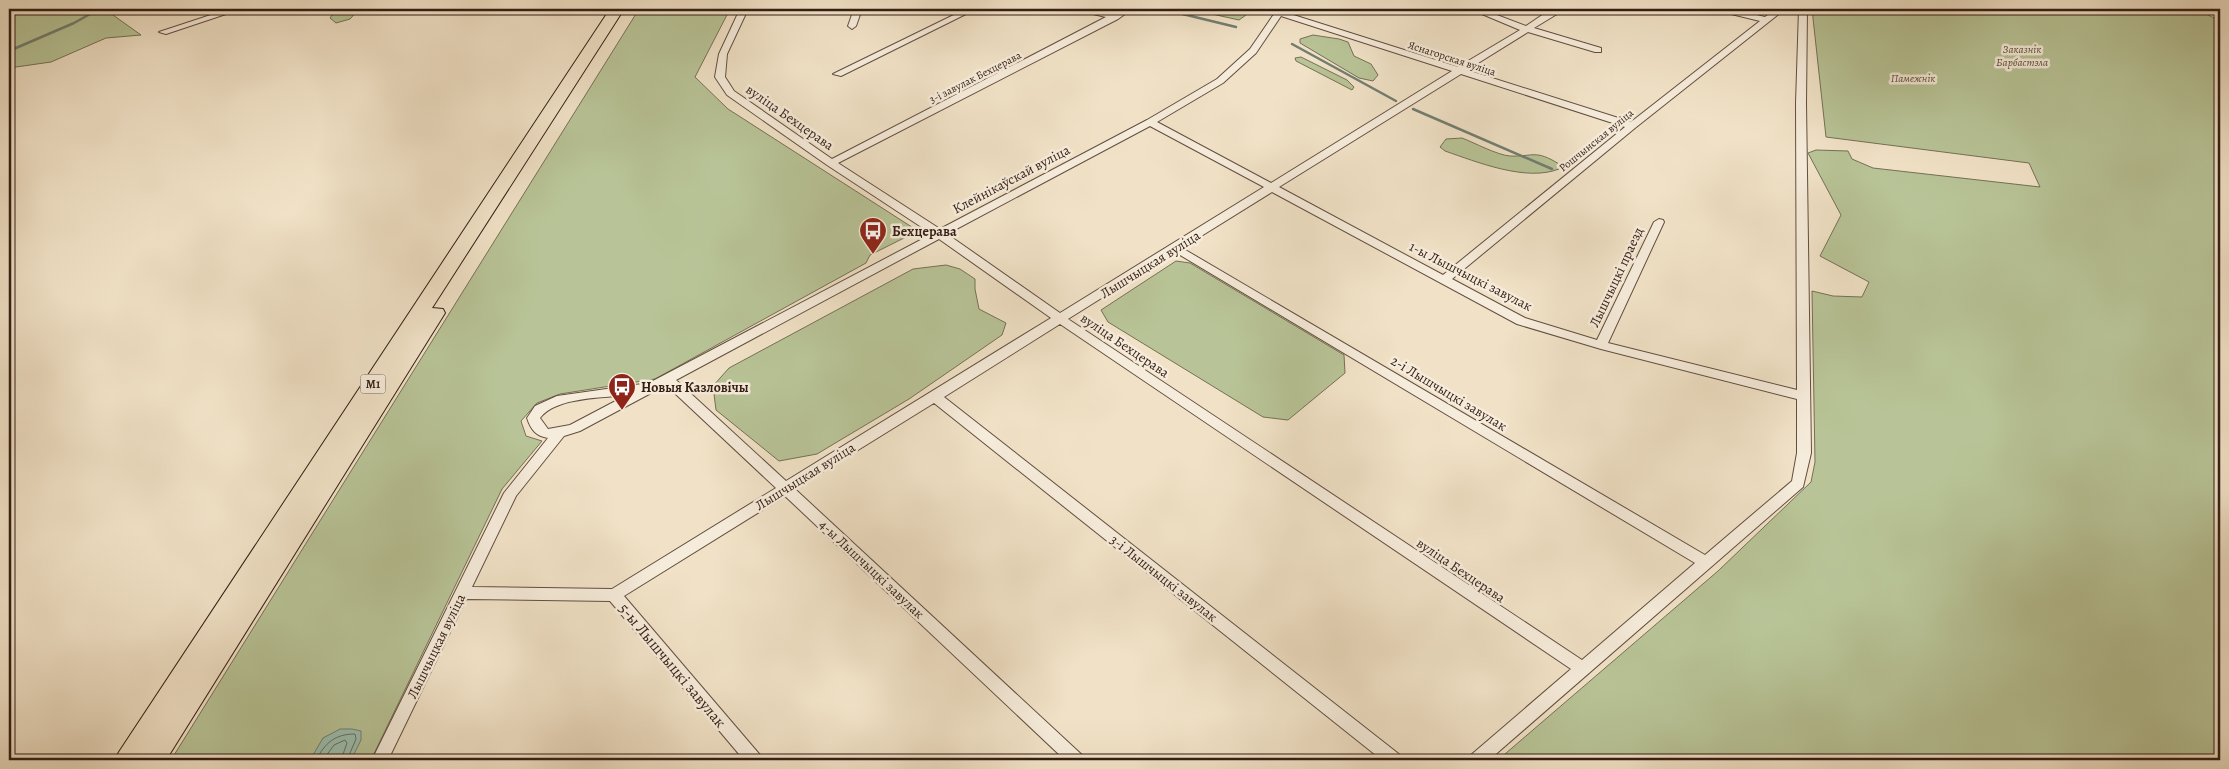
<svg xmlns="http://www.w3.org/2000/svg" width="2229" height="769" viewBox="0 0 2229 769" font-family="Alegreya,serif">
	<rect width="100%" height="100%" fill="#f1e2c7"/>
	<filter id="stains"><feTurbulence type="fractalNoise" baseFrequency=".004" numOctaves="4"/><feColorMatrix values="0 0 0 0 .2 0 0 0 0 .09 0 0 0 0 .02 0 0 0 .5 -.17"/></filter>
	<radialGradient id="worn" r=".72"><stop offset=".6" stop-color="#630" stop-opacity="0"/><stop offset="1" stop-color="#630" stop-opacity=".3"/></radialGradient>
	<!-- green -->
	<g fill="#b8c497" stroke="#767056">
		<path d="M 9,9 L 124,9 L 113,15 L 141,35 L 106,38 L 51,62 L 9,68 Z"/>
		<path d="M 336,9 L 359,9 L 350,19 L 336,23 L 330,18 Z"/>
		<path d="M 639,9 L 730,9 L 695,77 L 728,109 L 918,231 L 870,255 L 866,263 L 655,379 L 560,394 L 537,403 L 521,421 L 526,436 L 542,441 L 502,489 L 371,760 L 171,760 Z"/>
		<path d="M 1198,9 L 1243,9 L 1246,15 L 1239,20 L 1212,14 Z"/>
		<path d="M 1812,9 L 2196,9 L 2220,21 L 2220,760 L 1498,760 L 1718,571 L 1811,482 L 1815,462 L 1812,291 L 1833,296 L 1862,297 L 1869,282 L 1820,256 L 1841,215 L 1808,153 L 1816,150 L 1848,151 L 1852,159 L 1873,168 L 2040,187 L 2029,163 L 1826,137 Z"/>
		<path d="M 1313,35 L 1339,39 L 1348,42 L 1354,56 L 1371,64 L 1378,75 L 1373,81 L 1359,78 L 1300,43 L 1300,39 Z"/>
		<path d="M 1301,57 L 1347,80 L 1354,87 L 1352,90 L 1296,61 L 1295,58 Z"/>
		<path d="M 1462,138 C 1475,143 1497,155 1510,156 C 1533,157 1535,149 1559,164 L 1559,169 C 1526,182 1477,162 1445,151 L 1440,147 L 1446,139 Z"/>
		<path d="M 1176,261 L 1190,263 L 1344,355 L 1345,373 L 1288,420 L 1263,417 L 1108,322 L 1101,310 Z"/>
		<path d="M 946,265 L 960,269 L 975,279 L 975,289 L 979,309 L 1006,323 L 1002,335 L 909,399 L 817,454 L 779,461 L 716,410 L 713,386 L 729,368 L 913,269 Z"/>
	</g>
	<!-- water -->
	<path fill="#9cbfb0" stroke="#727e72" d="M 340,729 L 352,729 L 361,731 L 361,740 L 351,760 L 310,760 L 323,738 Z"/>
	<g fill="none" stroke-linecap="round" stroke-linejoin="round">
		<!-- shore -->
		<g stroke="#686e62" stroke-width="1">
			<path d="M 316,760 C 325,743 335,734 355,734 L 356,739 L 347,760"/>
			<path d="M 323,760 L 334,745 L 345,740 L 347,743 L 341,760"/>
		</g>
		<!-- stream -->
		<g stroke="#727e72" stroke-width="2.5">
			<path d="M 1162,9 L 1236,27"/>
			<path d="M 1292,44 L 1396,101"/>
			<path d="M 9,51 L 74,23 L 99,9"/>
			<path d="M 1413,109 L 1552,169"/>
		</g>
		<defs>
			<g id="minor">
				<path d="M 229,9 L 241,9 L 166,34 L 159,32 Z"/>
				<path d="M 740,9 L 748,9 L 727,54 L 725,77 L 734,91 L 832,159 L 1106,17 L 1080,11 L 1079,9 L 1092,9 L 1112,14 L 1122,9 L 1132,9 L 1118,19 L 838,163 L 940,229 L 1147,120 L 1217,79 L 1250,49 L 1274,14 L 1263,9 L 1285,9 L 1284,12 L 1458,67 L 1520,30 L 1470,9 L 1481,9 L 1526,26 L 1551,9 L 1559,9 L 1557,14 L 1534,28 L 1601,48 L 1601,52 L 1595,52 L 1528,32 L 1467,70 L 1631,122 L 1760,21 L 1719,11 L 1718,9 L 1731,9 L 1765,17 L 1776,9 L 1785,9 L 1635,128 L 1452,279 L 1525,318 L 1597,340 L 1654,222 L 1659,219 L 1663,220 L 1664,222 L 1608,343 L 1797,390 L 1796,103 L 1799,9 L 1807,9 L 1806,103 L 1811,453 L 1803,487 L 1489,760 L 1469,760 L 1471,755 L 1571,669 L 1060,324 L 944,397 L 1400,755 L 1402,760 L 1382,760 L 934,403 L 795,489 L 1082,755 L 1084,760 L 1065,760 L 785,496 L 624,596 L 760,755 L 762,760 L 744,760 L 610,601 L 466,599 L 388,760 L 372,760 L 504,493 L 548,438 C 536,436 531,430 527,418 L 535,406 L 557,396 L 649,383 L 932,234 L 827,165 L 727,95 L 715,77 L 719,54 ZM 1281,16 L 1452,71 L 1271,183 L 1157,122 L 1223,83 L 1256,53 ZM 1461,74 L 1625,127 L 1443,275 L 1279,187 ZM 1150,126 L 1264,187 L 1060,313 L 947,234 ZM 1272,192 L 1517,324 L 1601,349 L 1797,399 L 1797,453 L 1792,481 L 1705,555 L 1182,248 ZM 939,239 L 1051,318 L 786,481 L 676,380 ZM 1175,252 L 1695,563 L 1582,660 L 1068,319 ZM 666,385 L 776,488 L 612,589 L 472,587 L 516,496 L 564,436 L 580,431 ZM 627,395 L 570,425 L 548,429 L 540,418 C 556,397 602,398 627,395 Z"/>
				<path d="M 854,9 L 862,9 L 856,26 L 852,29 L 848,26 Z"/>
				<path d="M 966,9 L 976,9 L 841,76 L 833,74 Z"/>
			</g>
			<path id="trunk" d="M 610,9 L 624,9 L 432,308 L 443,309 L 445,313 L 166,760 L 115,760 L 119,752 Z"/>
		</defs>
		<!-- minor casing -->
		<use href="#minor" stroke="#624e41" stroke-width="2"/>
		<!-- trunk casing -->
		<use href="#trunk" stroke="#331d14" stroke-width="2"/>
		<!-- minor -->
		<use href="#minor" fill="#f6ecdb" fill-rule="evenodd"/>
		<!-- trunk -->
		<use href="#trunk" fill="#f1e2c7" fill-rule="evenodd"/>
	</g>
	<!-- icons -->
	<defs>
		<symbol id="bus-pin" viewBox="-11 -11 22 30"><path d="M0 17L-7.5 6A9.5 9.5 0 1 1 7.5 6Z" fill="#8f2418" stroke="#f6ecdb"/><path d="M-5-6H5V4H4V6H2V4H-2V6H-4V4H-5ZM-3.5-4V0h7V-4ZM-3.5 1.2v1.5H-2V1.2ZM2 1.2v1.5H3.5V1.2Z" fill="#fff"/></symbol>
	</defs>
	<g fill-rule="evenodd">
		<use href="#bus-pin" x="857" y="215" width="32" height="43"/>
		<use href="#bus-pin" x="606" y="371" width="32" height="43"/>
	</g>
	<g text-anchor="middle" stroke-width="5" stroke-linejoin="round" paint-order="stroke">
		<!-- far-park labels -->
		<g font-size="11" font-style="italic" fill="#5b4f3b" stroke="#f6ecdb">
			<text x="2022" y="53">Заказнік<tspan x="2022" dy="13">Барбастэла</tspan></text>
			<text x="1913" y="82">Памежнік</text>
		</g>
		<!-- far-street labels -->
		<g font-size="11" fill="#331d14" stroke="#f6ecdb">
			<text transform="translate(1452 58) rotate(18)" y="4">Яснагорская вуліца</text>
			<text transform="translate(975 77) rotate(-27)" y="4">3-і завулак Бехцерава</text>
			<text transform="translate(1596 140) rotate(-39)" y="4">Рошчынская вуліца</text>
		</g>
		<!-- shield labels -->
		<rect fill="#f6ecdb" stroke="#6e5b50" stroke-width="1" x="360.5" y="374.5" width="25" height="19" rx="4"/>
		<g font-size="12" font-weight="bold" fill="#331d14">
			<text x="373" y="388">М1</text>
		</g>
		<!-- street labels -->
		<g font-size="14" fill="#331d14" stroke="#f6ecdb">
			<text transform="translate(790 117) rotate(35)" y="5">вуліца Бехцерава</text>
			<text transform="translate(1011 179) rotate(-28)" y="5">Клейнікаўскай вуліца</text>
			<text transform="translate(1150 264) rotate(-32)" y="5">Лышчыцкая вуліца</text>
			<text transform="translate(1471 276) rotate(27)" y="5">1-ы Лышчыцкі завулак</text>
			<text transform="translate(1616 277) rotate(-65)" y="5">Лышчыцкі праезд</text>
			<text transform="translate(1125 345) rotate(34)" y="5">вуліца Бехцерава</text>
			<text transform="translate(1449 393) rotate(31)" y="5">2-і Лышчыцкі завулак</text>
			<text transform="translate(805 476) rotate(-32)" y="5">Лышчыцкая вуліца</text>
			<text transform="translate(872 569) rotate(43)" y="5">4-ы Лышчыцкі завулак</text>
			<text transform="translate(1461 570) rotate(34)" y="5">вуліца Бехцерава</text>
			<text transform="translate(1164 578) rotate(38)" y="5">3-і Лышчыцкі завулак</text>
			<text transform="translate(436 646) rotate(-64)" y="5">Лышчыцкая вуліца</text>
		</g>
		<!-- poi labels -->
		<g font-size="14" font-weight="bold" fill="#331d14" stroke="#f6ecdb" text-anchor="start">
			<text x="892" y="236">Бехцерава</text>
			<text x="641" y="392">Новыя Казловічы</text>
		</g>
		<!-- near-street labels -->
		<g font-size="16" fill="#331d14" stroke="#f6ecdb">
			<text transform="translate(673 665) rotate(50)" y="6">5-ы Лышчыцкі завулак</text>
		</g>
	</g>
	<!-- margin -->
	<rect width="2229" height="769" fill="none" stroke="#f1e2c7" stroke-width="30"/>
	<rect x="10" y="10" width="2209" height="749" fill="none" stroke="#331d14" stroke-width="2.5"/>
	<rect x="15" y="15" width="2199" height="739" fill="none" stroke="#331d14"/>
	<rect width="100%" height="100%" filter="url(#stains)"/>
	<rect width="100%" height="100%" fill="url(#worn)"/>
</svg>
